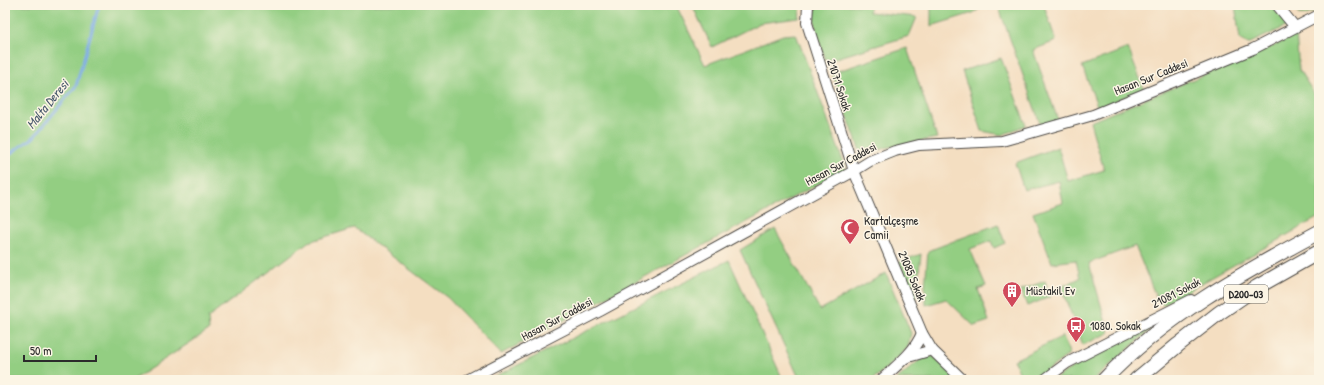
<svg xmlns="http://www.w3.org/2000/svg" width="1324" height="385" viewBox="0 0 1324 385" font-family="'Patrick Hand',sans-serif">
	<rect width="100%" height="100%" fill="#fcf5e5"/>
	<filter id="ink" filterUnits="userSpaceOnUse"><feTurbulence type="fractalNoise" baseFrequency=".025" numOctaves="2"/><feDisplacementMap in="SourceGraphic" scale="8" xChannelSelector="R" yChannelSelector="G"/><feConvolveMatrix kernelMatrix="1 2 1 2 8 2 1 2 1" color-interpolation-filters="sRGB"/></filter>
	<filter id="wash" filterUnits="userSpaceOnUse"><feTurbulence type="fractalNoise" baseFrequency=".012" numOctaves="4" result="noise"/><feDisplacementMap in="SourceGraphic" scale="16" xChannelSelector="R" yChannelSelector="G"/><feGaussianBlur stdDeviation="0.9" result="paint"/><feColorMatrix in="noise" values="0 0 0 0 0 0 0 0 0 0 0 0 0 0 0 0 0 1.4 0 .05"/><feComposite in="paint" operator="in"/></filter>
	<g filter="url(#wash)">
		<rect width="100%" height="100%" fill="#f4dec1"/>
		<!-- green -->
		<g fill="#93ce82" stroke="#5f7c56">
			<path d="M 5,5 L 676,5 L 705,65 L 783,35 L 796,34 L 846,169 L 501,354 L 448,298 L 354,228 L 308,242 L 208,318 L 209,330 L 133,380 L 5,380 Z"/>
			<path d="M 700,5 L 801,5 L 799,18 L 760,23 L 712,47 L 694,9 Z"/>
			<path d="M 818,5 L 870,5 L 869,12 L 917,17 L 909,36 L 826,61 L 817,35 L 814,16 Z"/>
			<path d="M 931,5 L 980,5 L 981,8 L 973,13 L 931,26 Z"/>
			<path d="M 998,5 L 1044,5 L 1056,41 L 1033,50 L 1058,120 L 1041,126 Z"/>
			<path d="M 1235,5 L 1271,5 L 1287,23 L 1287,26 L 1248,44 L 1240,39 Z"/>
			<path d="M 1297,5 L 1319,5 L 1319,10 L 1306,15 L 1298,14 Z"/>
			<path d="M 1296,34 L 1299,70 L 1319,101 L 1319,217 L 1163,305 L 1157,299 L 1135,246 L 1089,263 L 1109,333 L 1083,345 L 1061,287 L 1080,278 L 1076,260 L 1052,263 L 1033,213 L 1063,203 L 1059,181 L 1024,190 L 1015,163 L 1058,147 L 1068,181 L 1104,170 L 1090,122 L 1276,45 Z"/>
			<path d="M 907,48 L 937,138 L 885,148 L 862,157 L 832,73 Z"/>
			<path d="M 1128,48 L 1144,89 L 1098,108 L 1082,66 Z"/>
			<path d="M 1001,58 L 1026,125 L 1002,135 L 982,131 L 962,71 Z"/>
			<path d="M 998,224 L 1005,243 L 994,248 L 991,241 L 970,249 L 986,286 L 978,289 L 989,321 L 974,326 L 946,299 L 926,305 L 925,286 L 928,251 Z"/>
			<path d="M 775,229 L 820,310 L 886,273 L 911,333 L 908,347 L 896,360 L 872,380 L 800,380 L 740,250 Z"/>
			<path d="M 921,254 L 916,297 L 914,300 L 899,262 Z"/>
			<path d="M 729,260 L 783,380 L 488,380 Z"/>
			<path d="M 1045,281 L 1050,297 L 1027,306 L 1021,290 Z"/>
			<path d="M 1159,322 L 1093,380 L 1053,380 L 1085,359 Z"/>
			<path d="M 1063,336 L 1069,353 L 1067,356 L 1034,380 L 1022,380 L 1014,360 Z"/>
			<path d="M 933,356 L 959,380 L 896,380 L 921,359 Z"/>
		</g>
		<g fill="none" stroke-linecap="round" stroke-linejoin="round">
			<!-- stream -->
			<path stroke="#7cabe6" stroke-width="3" d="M 5,157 L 33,138 L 76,86 L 99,5"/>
		</g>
	</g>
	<g filter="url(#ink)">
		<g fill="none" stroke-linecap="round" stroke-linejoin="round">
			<defs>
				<g id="minor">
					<path d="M 808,5 L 807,23 L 854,171 L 922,333 L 932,350 L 963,380"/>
					<path d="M 1277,5 L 1295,27"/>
					<path d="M 905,358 L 932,350"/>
					<path d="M 467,380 L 600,311 L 854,171 L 870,161 L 895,151 L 919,145 L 1002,141 L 1093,115 L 1253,49 L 1319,15"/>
					<path d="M 881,380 C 896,366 914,353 922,333"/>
					<path d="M 1044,380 L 1067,363 L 1191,300"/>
				</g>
				<g id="highway">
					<path d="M 1104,380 C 1164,316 1243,273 1319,232"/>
					<path d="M 1136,380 L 1178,345 L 1219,313 L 1257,287 L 1319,252"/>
				</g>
			</defs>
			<!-- minor casing -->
			<use href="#minor" stroke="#494642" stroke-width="12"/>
			<!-- highway casing -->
			<use href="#highway" stroke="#494642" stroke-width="16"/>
			<!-- minor -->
			<use href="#minor" stroke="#fff" stroke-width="10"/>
			<!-- highway -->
			<use href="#highway" stroke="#fff" stroke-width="14"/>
		</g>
	</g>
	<!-- icons -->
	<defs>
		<symbol id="mosque-pin" viewBox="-11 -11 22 30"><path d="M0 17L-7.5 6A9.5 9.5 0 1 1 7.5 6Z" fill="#d1495b" stroke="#fcf5e5"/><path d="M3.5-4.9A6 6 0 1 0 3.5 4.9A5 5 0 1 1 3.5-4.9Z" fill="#fff"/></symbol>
		<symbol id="building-pin" viewBox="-11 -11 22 30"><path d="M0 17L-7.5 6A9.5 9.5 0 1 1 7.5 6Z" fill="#d1495b" stroke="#fcf5e5"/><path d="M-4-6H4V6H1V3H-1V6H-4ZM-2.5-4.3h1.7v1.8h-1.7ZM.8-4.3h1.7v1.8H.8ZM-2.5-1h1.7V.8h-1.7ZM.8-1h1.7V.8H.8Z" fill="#fff"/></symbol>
		<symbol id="bus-pin" viewBox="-11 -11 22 30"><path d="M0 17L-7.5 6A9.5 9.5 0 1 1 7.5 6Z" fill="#d1495b" stroke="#fcf5e5"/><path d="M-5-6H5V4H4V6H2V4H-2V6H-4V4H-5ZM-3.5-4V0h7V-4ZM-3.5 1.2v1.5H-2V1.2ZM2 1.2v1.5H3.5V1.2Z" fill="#fff"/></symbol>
	</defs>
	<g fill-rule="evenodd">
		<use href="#mosque-pin" x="839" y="217" width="22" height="30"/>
		<use href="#building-pin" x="1001" y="280" width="22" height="30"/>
		<use href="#bus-pin" x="1065" y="315" width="22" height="30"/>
	</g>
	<g text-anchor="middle" stroke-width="3" stroke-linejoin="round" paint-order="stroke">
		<!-- shield labels -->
		<rect fill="#fcf5e5" stroke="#6a6863" stroke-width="1" x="1224" y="285" width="44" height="18" rx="3"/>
		<g font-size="11" font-weight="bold" fill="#2b2b2b">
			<text x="1246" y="298">D200-03</text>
		</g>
		<!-- street labels -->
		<g font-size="12" fill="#2b2b2b" stroke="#fcf5e5">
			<text transform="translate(1151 77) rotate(-22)" y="4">Hasan Sur Caddesi</text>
			<text transform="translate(839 85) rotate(72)" y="4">21071 Sokak</text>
			<text transform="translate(841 164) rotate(-28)" y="4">Hasan Sur Caddesi</text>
			<text transform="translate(912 276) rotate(67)" y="4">21085 Sokak</text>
			<text transform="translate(1176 293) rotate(-27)" y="4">21081 Sokak</text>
			<text transform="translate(557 319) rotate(-28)" y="4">Hasan Sur Caddesi</text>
		</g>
		<!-- poi labels -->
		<g font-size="12" fill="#2b2b2b" stroke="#fcf5e5" text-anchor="start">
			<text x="864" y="225">Kartalçeşme<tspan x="864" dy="14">Camii</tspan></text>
			<text x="1026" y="295">Müstakil Ev</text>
			<text x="1090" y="330">1080. Sokak</text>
		</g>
		<!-- water labels -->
		<g font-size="13" font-style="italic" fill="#47586c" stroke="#fcf5e5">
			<text transform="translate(47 104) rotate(-51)" y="5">Malta Deresi</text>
		</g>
	</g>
	<!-- margin -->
	<rect width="1324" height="385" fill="none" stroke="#fcf5e5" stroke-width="20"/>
	<!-- scale -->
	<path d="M24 355v6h72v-6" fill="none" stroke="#2b2b2b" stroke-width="2"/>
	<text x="30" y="355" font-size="12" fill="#2b2b2b" stroke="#fcf5e5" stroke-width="3" paint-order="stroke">50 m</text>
</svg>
